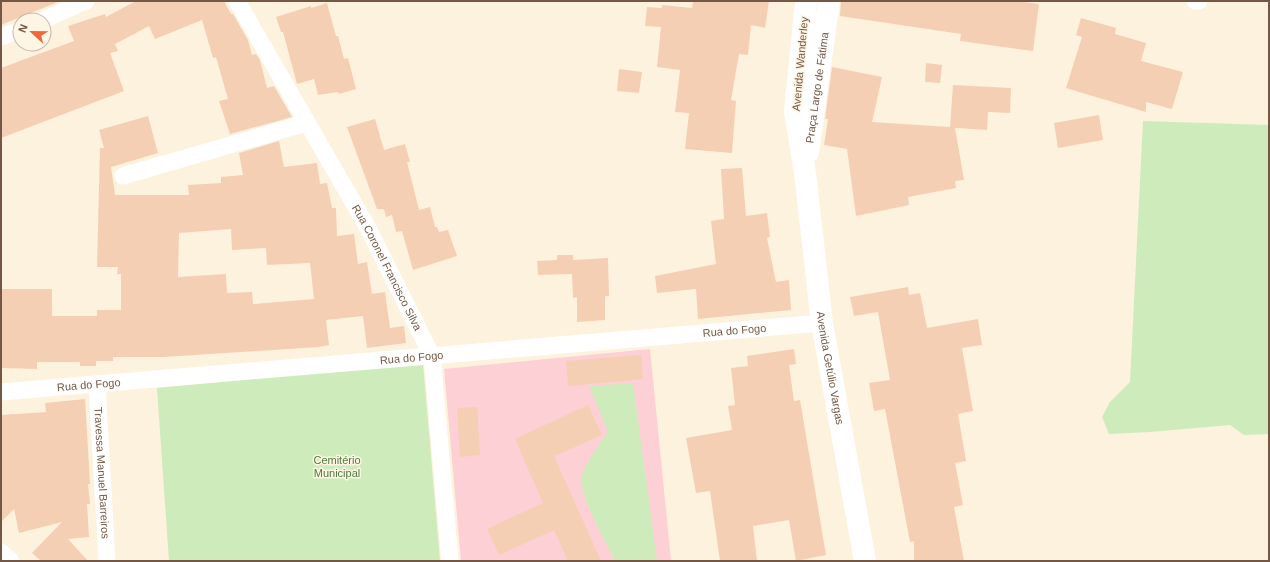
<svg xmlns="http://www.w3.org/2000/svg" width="1270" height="562" viewBox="0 0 1270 562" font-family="Arial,sans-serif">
	<rect width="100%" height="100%" fill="#fdf2de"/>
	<!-- medical -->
	<path fill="#fcd0d4" d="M 650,349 L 671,561 L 461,561 L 444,369 Z"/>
	<!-- green -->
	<g fill="#ceebbc">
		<path d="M 1143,121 L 1269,125 L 1269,434 L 1244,435 L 1230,425 L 1150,432 L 1109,434 L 1102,417 L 1110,402 L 1130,382 Z"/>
		<path d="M 423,363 L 440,561 L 169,561 L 157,388 Z"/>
		<path d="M 633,383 L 657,561 L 615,561 C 607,544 577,492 582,476 C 586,460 600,445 608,431 L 589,386 Z"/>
	</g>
	<!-- building -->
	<g fill="#f4cfb4" fill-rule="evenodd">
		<path d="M 1,1 L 58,1 L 58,2 L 1,25 Z"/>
		<path d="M 136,1 L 224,1 L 231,14 L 233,14 L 248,40 L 252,55 L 256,54 L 260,60 L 267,88 L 274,86 L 292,117 L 230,134 L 219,101 L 228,99 L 216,57 L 213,58 L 202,20 L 155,39 L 149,26 L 115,44 L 118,51 L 110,53 L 124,91 L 1,138 L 1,68 L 74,41 L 68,26 L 105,14 L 106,17 Z"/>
		<path d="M 693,1 L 769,1 L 765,28 L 751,25 L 748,55 L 739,54 L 731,100 L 736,101 L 732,153 L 685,149 L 689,113 L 675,112 L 680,70 L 657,67 L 661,27 L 645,26 L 647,7 L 662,8 L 662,5 L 692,8 Z"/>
		<path d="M 841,1 L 1016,1 L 1039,4 L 1033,51 L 960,41 L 961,34 L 840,16 Z"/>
		<path d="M 327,3 L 336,36 L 338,36 L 344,59 L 348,58 L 356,89 L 339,94 L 338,92 L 318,95 L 314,79 L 297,84 L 283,32 L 281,32 L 276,17 L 311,6 L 311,8 Z"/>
		<path d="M 1081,18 L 1116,28 L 1115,34 L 1146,43 L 1141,61 L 1183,72 L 1172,109 L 1146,102 L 1146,112 L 1066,88 L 1082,37 L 1076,35 Z"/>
		<path d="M 926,63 L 942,65 L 940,83 L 925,82 Z"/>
		<path d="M 832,67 L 882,77 L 872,122 L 950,127 L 953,85 L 1011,88 L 1010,113 L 988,112 L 987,130 L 955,128 L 964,180 L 955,181 L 956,188 L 908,197 L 909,205 L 856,216 L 847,149 L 824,145 L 828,119 L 825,119 Z"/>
		<path d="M 619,69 L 642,72 L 639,93 L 617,91 Z"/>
		<path d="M 1099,115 L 1103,140 L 1058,148 L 1054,123 Z"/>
		<path d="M 148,116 L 158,153 L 111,167 L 115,195 L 189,195 L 188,185 L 221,183 L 221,177 L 243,175 L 239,153 L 279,141 L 284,167 L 317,163 L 320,184 L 327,183 L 332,208 L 336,208 L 337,236 L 354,234 L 358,264 L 367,262 L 372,294 L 385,292 L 390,328 L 404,326 L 406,343 L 367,348 L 363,316 L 326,320 L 329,345 L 318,347 L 164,357 L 113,357 L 113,361 L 96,361 L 96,366 L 80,366 L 80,362 L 37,362 L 37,369 L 1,368 L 1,289 L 52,289 L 52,316 L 97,316 L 97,310 L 121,310 L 121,274 L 117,274 L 118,267 L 97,267 L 100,148 L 104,148 L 99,130 ZM 231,229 L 232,250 L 266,248 L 267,265 L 310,263 L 314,299 L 253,304 L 252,292 L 227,293 L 226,274 L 178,277 L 179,233 Z"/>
		<path d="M 375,119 L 384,150 L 405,144 L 410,162 L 407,162 L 419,210 L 430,207 L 435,227 L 437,227 L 439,232 L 448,230 L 457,256 L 413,270 L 402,231 L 396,232 L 392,215 L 386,217 L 384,209 L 377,209 L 347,127 Z"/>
		<path d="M 742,168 L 746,216 L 767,213 L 770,237 L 767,238 L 776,282 L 789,280 L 791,310 L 698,319 L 696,289 L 657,293 L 655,276 L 716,264 L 711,221 L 724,219 L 721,169 Z"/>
		<path d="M 557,255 L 573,255 L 573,260 L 608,258 L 609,296 L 605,296 L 605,320 L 577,322 L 577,297 L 573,298 L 572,274 L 538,275 L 537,261 L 557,260 Z"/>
		<path d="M 908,287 L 909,295 L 920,293 L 927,328 L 978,319 L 982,345 L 962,348 L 973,411 L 958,414 L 966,461 L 955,463 L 963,505 L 954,507 L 964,561 L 914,561 L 914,541 L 910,542 L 885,409 L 874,411 L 869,383 L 890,380 L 878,312 L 854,316 L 850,297 Z"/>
		<path d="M 794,349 L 796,364 L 789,365 L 794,401 L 800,400 L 826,555 L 796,561 L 789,520 L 753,526 L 757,561 L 720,561 L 710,491 L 696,493 L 686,438 L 732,430 L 728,406 L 735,405 L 731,368 L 748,366 L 747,356 Z"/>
		<path d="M 641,355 L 643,379 L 568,386 L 566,361 Z"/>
		<path d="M 85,399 L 90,484 L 88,484 L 90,504 L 87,504 L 89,537 L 68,539 L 88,561 L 41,561 L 32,553 L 62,522 L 19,533 L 14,509 L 1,522 L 1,415 L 46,412 L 45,403 Z"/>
		<path d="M 588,405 L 602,435 L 554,456 L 601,561 L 568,561 L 554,530 L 499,555 L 487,529 L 543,503 L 515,439 Z"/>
		<path d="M 477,407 L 480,455 L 460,457 L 457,408 Z"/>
	</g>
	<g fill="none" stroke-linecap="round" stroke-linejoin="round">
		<!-- minor -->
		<g stroke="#fff" stroke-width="17">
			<path id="s1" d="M 237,1 L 368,228 L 432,356 L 450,561"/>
			<path d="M 1195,1 L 1199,1"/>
			<path d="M 43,20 L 86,1"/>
			<path d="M 1,37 L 20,30"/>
			<path d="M 123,176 L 306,123"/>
			<path id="s2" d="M 97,384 L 107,561"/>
			<path id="s3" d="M 1,392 L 822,323"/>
			<path d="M 1,552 L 11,561"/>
		</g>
		<!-- secondary -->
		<g stroke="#fff" stroke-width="22">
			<path id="s4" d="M 806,1 L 795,112 L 805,173 L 822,323 L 865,561"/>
			<path id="s5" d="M 808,152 L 829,1"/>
		</g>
	</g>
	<g text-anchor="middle" stroke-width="3" stroke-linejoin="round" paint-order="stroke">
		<!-- street labels -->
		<g font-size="11" fill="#745745" stroke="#fff5e5">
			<text transform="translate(800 64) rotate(-85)" y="4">Avenida Wanderley</text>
			<text dy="4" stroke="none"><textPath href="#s5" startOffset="65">Praça Largo de Fátima</textPath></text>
			<text dy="4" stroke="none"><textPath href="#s1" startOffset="306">Rua Coronel Francisco Silva</textPath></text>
			<text dy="4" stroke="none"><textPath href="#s3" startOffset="736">Rua do Fogo</textPath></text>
			<text dy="4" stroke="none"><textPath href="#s3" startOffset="412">Rua do Fogo</textPath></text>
			<text dy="4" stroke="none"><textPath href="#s4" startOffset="370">Avenida Getúlio Vargas</textPath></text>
			<text dy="4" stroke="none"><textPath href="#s3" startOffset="88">Rua do Fogo</textPath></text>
			<text dy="4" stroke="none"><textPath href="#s2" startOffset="89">Travessa Manuel Barreiros</textPath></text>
		</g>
		<!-- park labels -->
		<g font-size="11" fill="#4d7a3d" stroke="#fff5e5">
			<text x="337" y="464">Cemitério<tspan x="337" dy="13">Municipal</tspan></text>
		</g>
	</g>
	<!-- border -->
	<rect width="1270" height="562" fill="none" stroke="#745745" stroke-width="4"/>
	<!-- north arrow -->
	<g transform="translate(32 32) rotate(292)"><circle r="19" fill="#fff5e5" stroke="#c7b6a5"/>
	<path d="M0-3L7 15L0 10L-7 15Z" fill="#ef683b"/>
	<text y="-6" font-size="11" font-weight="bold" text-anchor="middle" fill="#745745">N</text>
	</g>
</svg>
